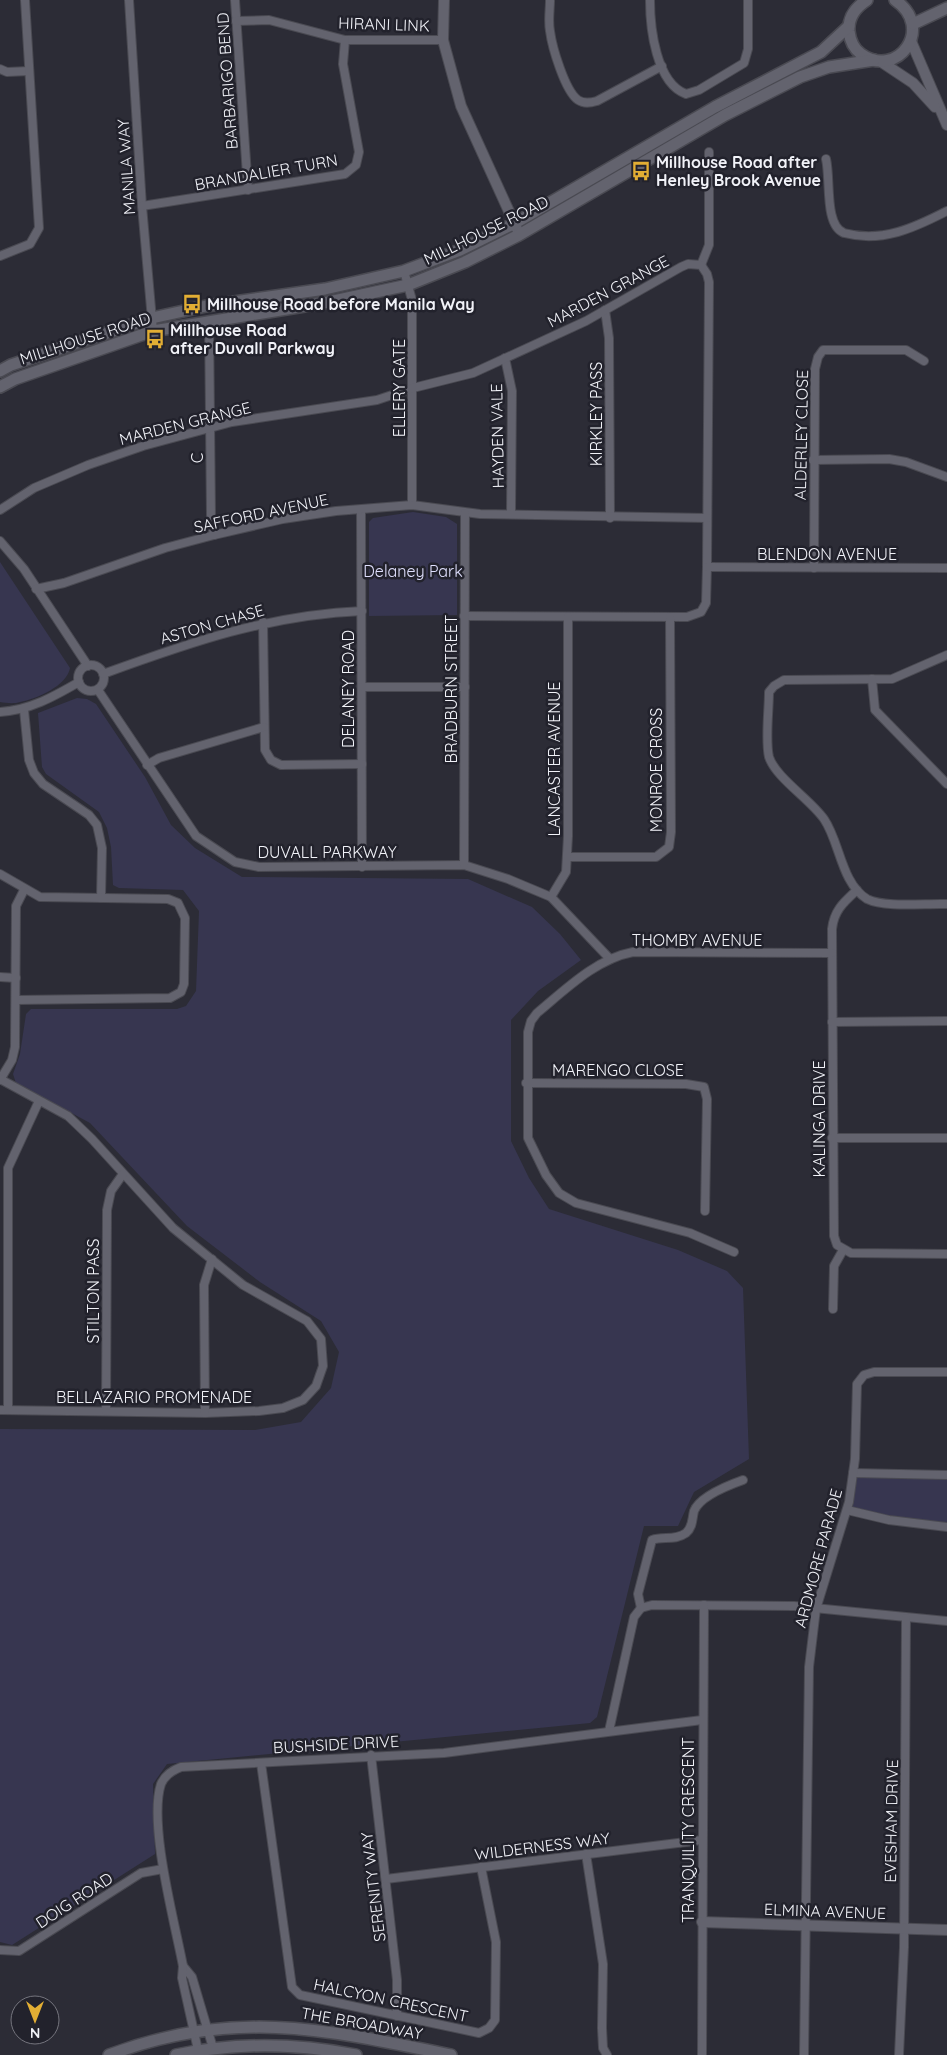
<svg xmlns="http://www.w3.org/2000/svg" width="947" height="2055" viewBox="0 0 947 2055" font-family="Quicksand,sans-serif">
	<rect width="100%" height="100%" fill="#2c2c36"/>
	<!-- green -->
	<g fill="#373650">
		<path d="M 413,512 L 446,517 L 457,524 L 457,615 L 369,616 L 369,522 L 373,518 Z"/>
		<path d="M 0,562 L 70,668 C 67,686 36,699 20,702 C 14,704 6,703 0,702 Z"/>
		<path d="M 77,698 L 87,699 L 96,704 L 145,777 L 171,825 L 195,848 L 242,877 L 468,879 L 532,907 L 560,934 L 581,960 L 538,991 L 511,1020 L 511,1141 L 529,1178 L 549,1209 L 678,1250 L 727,1271 L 743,1288 L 749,1459 L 694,1492 L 678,1526 L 644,1526 L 597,1717 L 590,1723 L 167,1764 L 153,1784 L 155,1854 L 12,1945 L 0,1942 L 0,1429 L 255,1430 L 301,1422 L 331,1388 L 339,1352 L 321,1321 L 260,1282 L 187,1226 L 90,1123 L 16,1083 L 13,1074 L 20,1054 L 26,1014 L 31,1009 L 177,1009 L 186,1006 L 196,991 L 199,911 L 183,890 L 119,888 L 113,885 L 111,847 L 107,828 L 99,812 L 46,774 L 42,767 L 38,713 Z"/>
		<path d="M 853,1473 L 947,1475 L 947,1527 L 847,1510 Z"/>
	</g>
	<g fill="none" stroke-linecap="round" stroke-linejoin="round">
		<defs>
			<g id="minor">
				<path d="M 129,0 L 142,206 L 153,331"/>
				<path d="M 235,0 L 248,190"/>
				<path d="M 550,0 C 550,10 548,21 550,31 C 552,47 565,91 578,100 C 584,104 590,103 597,101 L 662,66"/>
				<path d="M 650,0 C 650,28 656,83 686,94 L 699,90 L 744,63 L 748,49 L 748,0"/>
				<path d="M 236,21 L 269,20 L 345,40 L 443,40"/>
				<path d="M 0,69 L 7,72 L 29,71"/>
				<path d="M 826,159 C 831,180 824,225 844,233 C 882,243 914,228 947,211"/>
				<path d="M 142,206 L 345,174 L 356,165 L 359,152 L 343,64 L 345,40"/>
				<path d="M 0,256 L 30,244 L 39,228 L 25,0"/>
				<path d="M 701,265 L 709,245 L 709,152"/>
				<path d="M 404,271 L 412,300 L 412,505"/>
				<path d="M 605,310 L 609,338 L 610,518"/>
				<path d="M 209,321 L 211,517 L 214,535"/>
				<path d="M 505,358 L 512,391 L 511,514"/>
				<path d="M 813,460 L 889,459 L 906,462 L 947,477"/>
				<path d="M 0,510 L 34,488 L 88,465 L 143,446 L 232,422 L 377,400 L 413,388 L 473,373 L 586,321 L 681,267 L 688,264 L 701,265 L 707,274 L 709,282 L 707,567 L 706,603 L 701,612 L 687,617 L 464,616"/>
				<path d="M 361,510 L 362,867"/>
				<path d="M 0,541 L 24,569 L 88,666"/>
				<path d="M 707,567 L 947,568"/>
				<path d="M 814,568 L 815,369 L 818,357 L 823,350 L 906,350 L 924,361"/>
				<path d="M 36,589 L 64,583 L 165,548 L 214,535 L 283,519 L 336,511 L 412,505 L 480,514 L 707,518"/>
				<path d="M 263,622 L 265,750 L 271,760 L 281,765 L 362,764"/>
				<path d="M 947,655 L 892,679 L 784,680 L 774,686 L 769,692 C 769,710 765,740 769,757 C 776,778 810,799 824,819 C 840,842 841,883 867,899 C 885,908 927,903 947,904"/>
				<circle cx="91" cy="678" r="13"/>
				<path d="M 103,674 C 191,642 268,615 362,611"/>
				<path d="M 872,679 L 875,710 L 947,784"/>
				<path d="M 362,687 L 465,687"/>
				<path d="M 98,690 L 196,836 L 235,862 L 259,867 L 464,865 L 508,879 L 551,897 L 610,959"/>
				<path d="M 24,710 L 29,760 L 34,773 L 43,784 L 89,815 L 97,825 L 102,848 L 101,898"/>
				<path d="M 0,712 C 30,710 53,697 79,682"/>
				<path d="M 147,765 L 159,758 L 264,727"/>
				<path d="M 567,857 L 656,857 L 669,847 L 671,832 L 670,617"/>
				<path d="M 464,865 L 465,513"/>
				<path d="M 0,874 L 40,897 L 168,899 L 178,903 L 185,918 L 184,984 L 181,992 L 170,998 L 16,1000"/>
				<path d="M 857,890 C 844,902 834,910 832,929 L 834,1236 L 837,1245 L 851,1253 L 947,1254"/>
				<path d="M 551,897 L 566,872 L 568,836 L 568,617"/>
				<path d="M 0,977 L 16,978"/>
				<path d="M 832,1022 L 947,1021"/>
				<path d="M 0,1080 L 12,1060 L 15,1047 L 16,906 L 24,890"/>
				<path d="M 526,1083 L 686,1084 L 704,1087 L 707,1099 L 705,1211"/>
				<path d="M 832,1138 L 947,1138"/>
				<path d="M 734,1252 L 690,1233 L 576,1203 L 559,1193 L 546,1175 L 528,1138 L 528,1032 L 531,1021 L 537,1013 C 566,989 596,959 633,952 L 832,953"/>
				<path d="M 833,1309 L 834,1266 L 843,1250"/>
				<path d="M 0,1410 L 205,1413 L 259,1411 L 283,1408 L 303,1400 L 316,1386 L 323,1366 L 321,1339 L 307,1321 L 243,1285 L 173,1228 L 92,1139 L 68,1116 L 0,1079"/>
				<path d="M 8,1410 L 8,1168 L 39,1101"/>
				<path d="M 106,1411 L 107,1210 L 111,1191 L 123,1174"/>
				<path d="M 205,1413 L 204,1285 L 212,1259"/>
				<path d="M 853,1473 L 947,1475"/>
				<path d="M 847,1510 L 889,1520 L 947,1527"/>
				<path d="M 641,1608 L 638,1594 L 652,1540 C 663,1536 675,1541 686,1533 C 693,1527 692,1519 694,1511 C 700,1496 729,1485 743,1480"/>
				<path d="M 609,1731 L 634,1617 L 641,1608 L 652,1605 L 794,1606 L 947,1621"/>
				<path d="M 371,1755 L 397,1980 L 397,2016"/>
				<path d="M 261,1763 L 292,1987 L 300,1995 L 479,2033 L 489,2028 L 495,2020 L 496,1942 L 481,1867"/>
				<path d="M 586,1854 L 603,1964 L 602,2028 L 603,2048 L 607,2055"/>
				<path d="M 386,1879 L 702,1840"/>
				<path d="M 0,1950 L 19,1951 L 141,1873 L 163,1869"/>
				<path d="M 183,1966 L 192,1977 L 213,2048"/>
				<path d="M 198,2050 L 182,1978 L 183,1966 C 175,1923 148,1824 161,1784 C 165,1775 173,1770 181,1767 L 444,1753 L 702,1720"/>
				<path d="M 702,2055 L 704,1605"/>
				<path d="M 804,2055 L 809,1667 L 816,1609 L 849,1502 L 855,1459 L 857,1384 L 864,1375 L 874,1372 L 947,1372"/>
				<path d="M 899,2055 L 904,1947 L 906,1618"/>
			</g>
			<g id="tertiary">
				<path d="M 444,0 L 443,40 L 461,106 L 517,229"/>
				<path d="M 911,41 L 947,125"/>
				<path d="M 880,61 L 913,83 L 935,107"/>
				<path d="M 702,1922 L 947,1930"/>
			</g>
			<g id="secondary">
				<path d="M 867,0 C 856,7 848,17 849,31 C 850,40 854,49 861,54 C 897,80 936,28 895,0"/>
				<path d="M 913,24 L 947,8"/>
				<path d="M 0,371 L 11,365 L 152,318 L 206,306 L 325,289 L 404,271 L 460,250 L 515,223 L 715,107 L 821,52 L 849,26"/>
				<path d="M 0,387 L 15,379 L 153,331 L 329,302 L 408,285 L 465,262 L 519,235 L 725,115 L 800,77 L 829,67 L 874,60"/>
				<path d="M 109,2055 C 233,2008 326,2029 451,2055"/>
				<path d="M 176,2055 C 237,2042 295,2043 356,2055"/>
			</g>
		</defs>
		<!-- minor casing -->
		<use href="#minor" stroke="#4a4a52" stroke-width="10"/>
		<!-- tertiary casing -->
		<use href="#tertiary" stroke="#4a4a52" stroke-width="12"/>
		<!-- secondary casing -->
		<use href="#secondary" stroke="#4a4a52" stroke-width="14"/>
		<!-- minor -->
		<use href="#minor" stroke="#63636e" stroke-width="8"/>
		<!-- tertiary -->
		<use href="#tertiary" stroke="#63636e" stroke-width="10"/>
		<!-- secondary -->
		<use href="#secondary" stroke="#63636e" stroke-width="11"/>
	</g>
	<!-- icons -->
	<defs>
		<symbol id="bus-bare" viewBox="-9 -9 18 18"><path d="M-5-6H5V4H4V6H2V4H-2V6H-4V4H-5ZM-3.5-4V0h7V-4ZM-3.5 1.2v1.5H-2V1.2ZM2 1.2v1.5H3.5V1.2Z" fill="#e2ae34" stroke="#22222c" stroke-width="2.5" paint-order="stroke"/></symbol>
	</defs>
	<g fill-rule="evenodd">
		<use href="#bus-bare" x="627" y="157" width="28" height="28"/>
		<use href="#bus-bare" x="178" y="290" width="28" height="28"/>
		<use href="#bus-bare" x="141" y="325" width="28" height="28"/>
	</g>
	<g text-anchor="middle" stroke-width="5" stroke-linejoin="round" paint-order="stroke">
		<!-- street labels -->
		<g font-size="16" fill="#f1f2f8" stroke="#22222c">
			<text transform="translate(384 24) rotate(2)" y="6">HIRANI LINK</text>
			<text transform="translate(227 81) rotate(-94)" y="6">BARBARIGO BEND</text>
			<text transform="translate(126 167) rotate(-94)" y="6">MANILA WAY</text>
			<text transform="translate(266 172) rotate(-10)" y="6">BRANDALIER TURN</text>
			<text transform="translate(486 230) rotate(-26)" y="6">MILLHOUSE ROAD</text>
			<text transform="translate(608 291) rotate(-28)" y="6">MARDEN GRANGE</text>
			<text transform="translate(85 338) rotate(-18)" y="6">MILLHOUSE ROAD</text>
			<text transform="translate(399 388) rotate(-90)" y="6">ELLERY GATE</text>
			<text transform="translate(596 414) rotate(-90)" y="6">KIRKLEY PASS</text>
			<text transform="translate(185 423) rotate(-14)" y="6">MARDEN GRANGE</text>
			<text transform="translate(801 435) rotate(-89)" y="6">ALDERLEY CLOSE</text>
			<text transform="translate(497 436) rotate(-91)" y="6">HAYDEN VALE</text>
			<text transform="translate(197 458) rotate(-90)" y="6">C</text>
			<text transform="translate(261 513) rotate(-12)" y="6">SAFFORD AVENUE</text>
			<text x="827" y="560">BLENDON AVENUE</text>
			<text transform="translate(212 624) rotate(-16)" y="6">ASTON CHASE</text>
			<text transform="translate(348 689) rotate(-90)" y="6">DELANEY ROAD</text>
			<text transform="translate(451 689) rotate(-90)" y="6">BRADBURN STREET</text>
			<text transform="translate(554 759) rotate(-90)" y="6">LANCASTER AVENUE</text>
			<text transform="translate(656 770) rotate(-90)" y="6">MONROE CROSS</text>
			<text x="327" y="858">DUVALL PARKWAY</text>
			<text x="697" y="946">THOMBY AVENUE</text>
			<text x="618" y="1076">MARENGO CLOSE</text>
			<text transform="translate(819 1119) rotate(-90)" y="6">KALINGA DRIVE</text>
			<text transform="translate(93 1291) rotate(-90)" y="6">STILTON PASS</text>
			<text x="154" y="1403">BELLAZARIO PROMENADE</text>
			<text transform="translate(818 1558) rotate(-75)" y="6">ARDMORE PARADE</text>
			<text transform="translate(336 1744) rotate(-3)" y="6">BUSHSIDE DRIVE</text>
			<text transform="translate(891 1821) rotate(-89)" y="6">EVESHAM DRIVE</text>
			<text transform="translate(688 1830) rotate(-90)" y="6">TRANQUILITY CRESCENT</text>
			<text transform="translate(542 1846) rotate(-7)" y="6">WILDERNESS WAY</text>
			<text transform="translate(373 1887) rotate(-97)" y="6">SERENITY WAY</text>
			<text transform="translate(74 1900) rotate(-33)" y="6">DOIG ROAD</text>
			<text transform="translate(825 1911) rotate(2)" y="6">ELMINA AVENUE</text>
			<text transform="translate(391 2000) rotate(12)" y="6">HALCYON CRESCENT</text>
			<text transform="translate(362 2023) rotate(10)" y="6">THE BROADWAY</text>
		</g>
		<!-- poi labels -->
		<g font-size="16" font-weight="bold" fill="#f1f2f8" stroke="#22222c" text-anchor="start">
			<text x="656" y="168">Millhouse Road after<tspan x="656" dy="18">Henley Brook Avenue</tspan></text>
			<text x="207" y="310">Millhouse Road before Manila Way</text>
			<text x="170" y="336">Millhouse Road<tspan x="170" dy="18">after Duvall Parkway</tspan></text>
		</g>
		<!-- park labels -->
		<g font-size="16" fill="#e0e0fe" stroke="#22222c">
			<text x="413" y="577">Delaney Park</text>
		</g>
	</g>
	<!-- north arrow -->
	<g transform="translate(35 2020) rotate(180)"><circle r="24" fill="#22222c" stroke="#75757e"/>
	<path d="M0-4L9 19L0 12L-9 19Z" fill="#e2ae34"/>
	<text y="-8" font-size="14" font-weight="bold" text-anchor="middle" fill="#f1f2f8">N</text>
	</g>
</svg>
